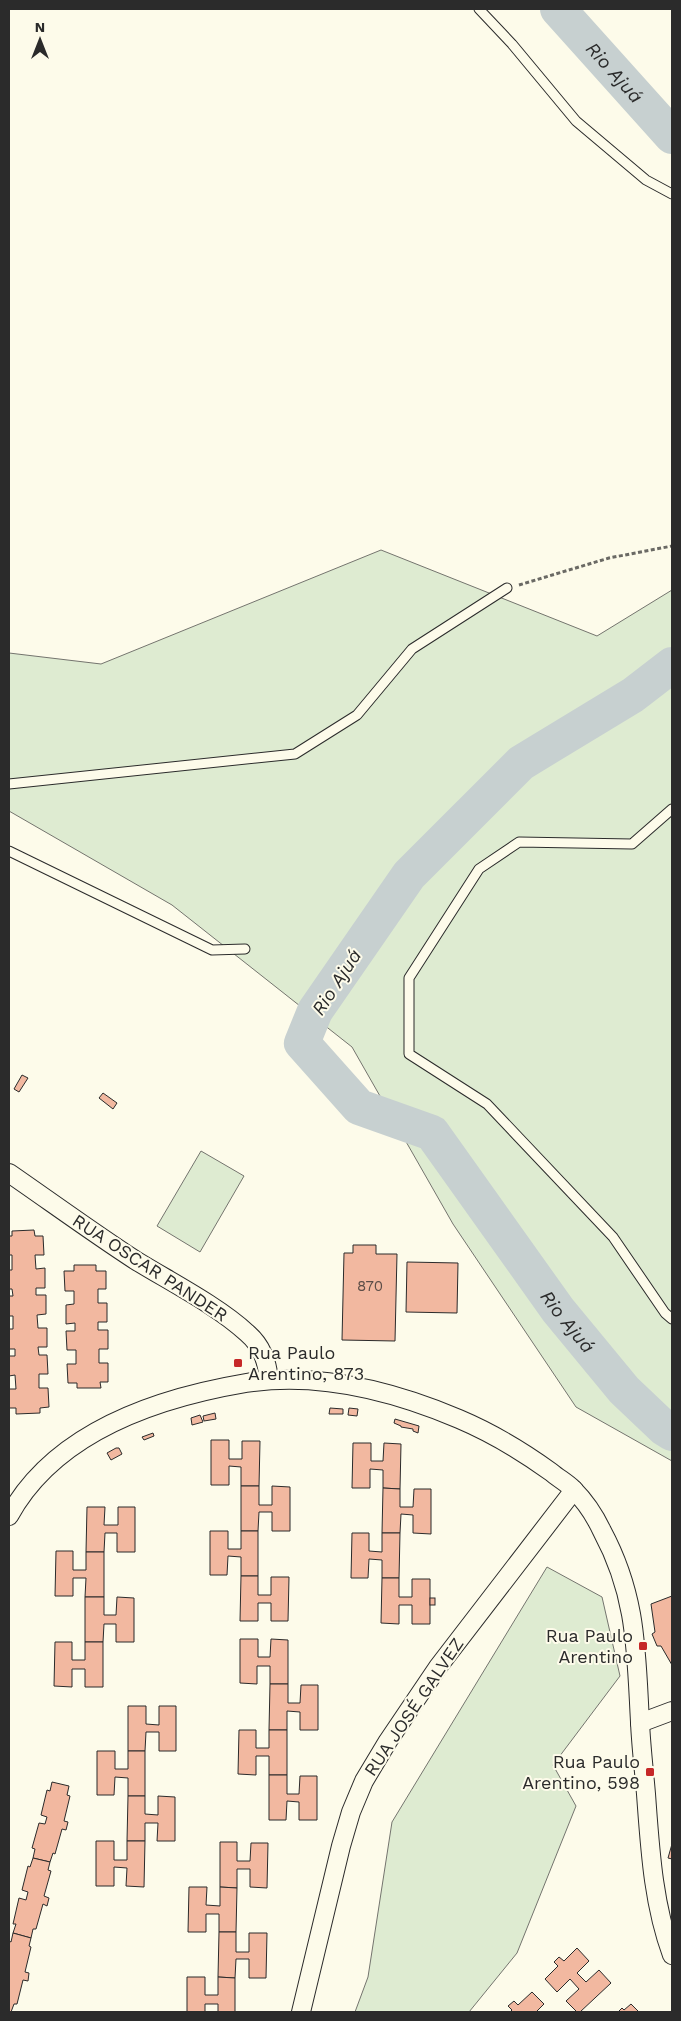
<svg xmlns="http://www.w3.org/2000/svg" width="681" height="2021" viewBox="0 0 681 2021" font-family="'Work Sans',sans-serif">
	<rect width="100%" height="100%" fill="#fdfbea"/>
	<!-- green -->
	<g fill="#deebd1" stroke="#74746e">
		<path d="M 381,550 L 597,636 L 672,590 L 672,1461 L 576,1407 L 453,1224 L 352,1047 L 172,905 L 9,811 L 9,653 L 101,664 Z"/>
		<path d="M 201,1151 L 244,1176 L 200,1252 L 157,1226 Z"/>
		<path d="M 547,1567 L 602,1597 L 620,1676 L 553,1765 L 576,1806 L 517,1953 L 469,2012 L 355,2012 L 368,1977 L 392,1822 Z"/>
	</g>
	<g fill="none" stroke-linecap="round" stroke-linejoin="round">
		<!-- river -->
		<g stroke="#c7d0d0" stroke-width="36">
			<path id="s1" d="M 558,9 L 672,136"/>
			<path id="s2" d="M 672,665 L 633,695 L 521,763 L 409,875 L 315,1011 L 302,1043 L 359,1107 L 432,1133 L 558,1310 L 624,1390 L 664,1428 L 672,1433"/>
		</g>
	</g>
	<!-- building -->
	<g fill="#f2b8a0" stroke="#2b2b2b">
		<path d="M 22,1075 L 28,1078 L 19,1092 L 14,1089 Z"/>
		<path d="M 103,1093 L 117,1103 L 113,1109 L 99,1098 Z"/>
		<path d="M 34,1230 L 35,1236 L 43,1236 L 44,1255 L 35,1255 L 36,1269 L 45,1268 L 45,1288 L 36,1288 L 36,1295 L 46,1295 L 46,1314 L 37,1315 L 38,1328 L 47,1328 L 47,1347 L 38,1347 L 39,1355 L 47,1355 L 48,1374 L 39,1374 L 39,1388 L 48,1388 L 49,1407 L 40,1408 L 40,1413 L 16,1414 L 16,1408 L 9,1408 L 9,1389 L 16,1389 L 15,1375 L 9,1376 L 9,1356 L 15,1356 L 15,1349 L 9,1349 L 9,1329 L 13,1329 L 13,1316 L 9,1316 L 9,1296 L 13,1296 L 12,1289 L 9,1289 L 9,1270 L 12,1270 L 12,1255 L 9,1255 L 9,1236 L 12,1236 L 12,1231 Z"/>
		<path d="M 353,1245 L 376,1245 L 376,1254 L 397,1254 L 395,1341 L 342,1340 L 344,1253 L 353,1253 Z"/>
		<path d="M 407,1262 L 458,1263 L 457,1313 L 406,1312 Z"/>
		<path d="M 74,1265 L 96,1265 L 96,1271 L 106,1271 L 106,1289 L 98,1289 L 98,1303 L 107,1303 L 107,1322 L 98,1322 L 98,1330 L 108,1330 L 108,1349 L 99,1349 L 99,1363 L 108,1363 L 108,1382 L 100,1382 L 101,1388 L 77,1388 L 77,1383 L 68,1383 L 67,1364 L 76,1364 L 76,1350 L 67,1350 L 66,1331 L 75,1331 L 75,1323 L 66,1324 L 66,1305 L 74,1304 L 74,1291 L 65,1291 L 64,1271 L 74,1271 Z"/>
		<path d="M 330,1408 L 343,1409 L 343,1414 L 329,1414 Z"/>
		<path d="M 349,1408 L 358,1409 L 357,1416 L 348,1415 Z"/>
		<path d="M 215,1413 L 216,1419 L 204,1421 L 203,1416 Z"/>
		<path d="M 200,1415 L 203,1422 L 192,1425 L 191,1418 Z"/>
		<path d="M 395,1419 L 419,1426 L 418,1433 L 413,1431 L 413,1429 L 401,1427 L 401,1426 L 394,1423 Z"/>
		<path d="M 153,1433 L 154,1436 L 144,1440 L 142,1437 Z"/>
		<path d="M 211,1440 L 229,1440 L 229,1459 L 242,1459 L 242,1441 L 260,1441 L 259,1486 L 241,1486 L 241,1467 L 229,1466 L 229,1485 L 211,1485 Z"/>
		<path d="M 353,1443 L 371,1443 L 371,1461 L 383,1461 L 384,1443 L 401,1444 L 400,1489 L 383,1488 L 383,1470 L 370,1469 L 370,1488 L 352,1488 Z"/>
		<path d="M 116,1448 L 119,1448 L 122,1454 L 111,1460 L 107,1453 Z"/>
		<path d="M 241,1486 L 259,1486 L 259,1505 L 272,1505 L 272,1486 L 290,1487 L 290,1531 L 272,1531 L 272,1512 L 259,1512 L 258,1531 L 241,1531 Z"/>
		<path d="M 383,1488 L 400,1489 L 400,1507 L 413,1507 L 414,1489 L 431,1489 L 431,1534 L 413,1533 L 413,1515 L 401,1514 L 400,1533 L 382,1533 Z"/>
		<path d="M 87,1507 L 105,1507 L 104,1525 L 118,1525 L 118,1507 L 135,1507 L 135,1552 L 117,1552 L 117,1533 L 105,1533 L 104,1552 L 86,1552 Z"/>
		<path d="M 210,1531 L 228,1531 L 228,1549 L 241,1549 L 241,1531 L 258,1531 L 258,1576 L 241,1576 L 241,1557 L 228,1556 L 227,1575 L 210,1575 Z"/>
		<path d="M 352,1533 L 369,1533 L 369,1551 L 382,1552 L 382,1533 L 400,1533 L 399,1578 L 382,1578 L 382,1560 L 369,1559 L 368,1578 L 351,1578 Z"/>
		<path d="M 56,1551 L 73,1551 L 73,1570 L 86,1570 L 86,1552 L 104,1552 L 104,1597 L 85,1597 L 86,1578 L 73,1578 L 73,1596 L 55,1596 Z"/>
		<path d="M 241,1576 L 258,1576 L 258,1595 L 271,1595 L 271,1577 L 289,1577 L 288,1621 L 271,1621 L 271,1603 L 258,1603 L 258,1621 L 240,1621 Z"/>
		<path d="M 382,1578 L 399,1578 L 399,1597 L 412,1597 L 412,1579 L 430,1579 L 430,1624 L 412,1624 L 412,1605 L 399,1605 L 399,1624 L 381,1623 Z"/>
		<path d="M 672,1596 L 672,1665 L 661,1646 L 657,1646 L 652,1634 L 655,1632 L 651,1604 Z"/>
		<path d="M 85,1597 L 104,1597 L 104,1615 L 116,1615 L 117,1597 L 134,1598 L 134,1642 L 116,1642 L 116,1624 L 104,1624 L 103,1642 L 85,1642 Z"/>
		<rect x="430" y="1598" width="5" height="7"/>
		<path d="M 240,1639 L 258,1639 L 258,1657 L 270,1657 L 271,1639 L 288,1640 L 288,1684 L 270,1684 L 270,1666 L 257,1666 L 257,1684 L 240,1683 Z"/>
		<path d="M 55,1642 L 72,1642 L 72,1660 L 85,1660 L 85,1642 L 103,1642 L 103,1687 L 85,1687 L 85,1669 L 72,1669 L 72,1687 L 54,1686 Z"/>
		<path d="M 270,1684 L 288,1684 L 288,1703 L 300,1703 L 301,1685 L 318,1685 L 318,1730 L 300,1730 L 300,1712 L 287,1711 L 287,1730 L 269,1730 Z"/>
		<path d="M 128,1706 L 146,1706 L 146,1724 L 159,1725 L 159,1706 L 176,1706 L 176,1751 L 159,1751 L 159,1732 L 146,1732 L 145,1751 L 128,1751 Z"/>
		<path d="M 239,1730 L 256,1730 L 256,1748 L 269,1748 L 269,1730 L 287,1730 L 287,1775 L 269,1775 L 269,1756 L 256,1756 L 256,1775 L 238,1774 Z"/>
		<path d="M 97,1751 L 115,1751 L 115,1769 L 128,1769 L 128,1751 L 145,1751 L 145,1796 L 128,1796 L 128,1778 L 115,1777 L 114,1795 L 97,1795 Z"/>
		<path d="M 269,1775 L 287,1775 L 287,1794 L 299,1794 L 300,1776 L 317,1776 L 317,1820 L 299,1820 L 299,1802 L 287,1801 L 286,1820 L 269,1820 Z"/>
		<path d="M 52,1782 L 69,1786 L 67,1795 L 70,1796 L 64,1821 L 68,1822 L 66,1830 L 62,1829 L 55,1854 L 53,1853 L 50,1862 L 33,1858 L 35,1849 L 32,1848 L 39,1823 L 45,1824 L 47,1817 L 41,1815 L 47,1790 L 50,1791 Z"/>
		<path d="M 128,1796 L 145,1796 L 145,1814 L 158,1815 L 158,1796 L 175,1797 L 175,1841 L 157,1841 L 158,1823 L 145,1823 L 145,1841 L 127,1841 Z"/>
		<path d="M 96,1841 L 114,1841 L 114,1860 L 127,1860 L 127,1841 L 145,1841 L 144,1887 L 126,1886 L 127,1868 L 114,1867 L 114,1886 L 96,1886 Z"/>
		<path d="M 220,1842 L 237,1842 L 237,1861 L 250,1861 L 251,1843 L 268,1843 L 267,1888 L 250,1887 L 250,1869 L 237,1869 L 237,1888 L 220,1887 Z"/>
		<path d="M 672,1844 L 672,1859 L 668,1858 Z"/>
		<path d="M 33,1858 L 50,1862 L 48,1870 L 51,1871 L 44,1896 L 49,1898 L 47,1906 L 43,1904 L 36,1929 L 33,1929 L 31,1938 L 13,1933 L 16,1924 L 13,1924 L 19,1898 L 26,1900 L 28,1892 L 22,1890 L 28,1866 L 30,1867 Z"/>
		<path d="M 189,1887 L 207,1887 L 206,1905 L 220,1906 L 220,1887 L 237,1888 L 236,1932 L 219,1932 L 219,1914 L 206,1914 L 206,1932 L 188,1932 Z"/>
		<path d="M 219,1932 L 236,1932 L 236,1952 L 249,1952 L 249,1933 L 267,1933 L 266,1978 L 249,1978 L 249,1959 L 236,1959 L 235,1978 L 218,1977 Z"/>
		<path d="M 13,1933 L 31,1938 L 29,1946 L 31,1947 L 25,1972 L 29,1973 L 28,1981 L 23,1980 L 17,2004 L 14,2004 L 11,2012 L 9,2012 L 9,1941 L 11,1942 Z"/>
		<path d="M 577,1948 L 589,1961 L 577,1973 L 586,1982 L 599,1970 L 611,1983 L 580,2012 L 577,2012 L 566,2001 L 579,1989 L 570,1979 L 557,1992 L 545,1979 L 558,1966 L 554,1962 L 559,1957 L 564,1961 Z"/>
		<path d="M 187,1977 L 205,1977 L 205,1995 L 218,1995 L 218,1977 L 235,1978 L 235,2012 L 218,2012 L 218,2004 L 205,2004 L 205,2012 L 187,2012 Z"/>
		<path d="M 532,1992 L 544,2004 L 536,2012 L 510,2012 L 512,2010 L 508,2006 L 514,2001 L 518,2005 Z"/>
		<path d="M 631,2004 L 639,2012 L 618,2012 L 622,2008 L 624,2010 Z"/>
	</g>
	<g fill="none" stroke-linecap="round" stroke-linejoin="round">
		<defs>
			<g id="lane">
				<path d="M 479,9 L 512,44 L 576,121 L 646,180 L 672,194"/>
				<path d="M 9,784 L 295,754 L 357,715 L 412,649 L 507,588"/>
				<path d="M 672,809 L 632,844 L 519,842 L 479,869 L 409,978 L 409,1054 L 487,1104 L 613,1237 L 665,1313 L 672,1319"/>
				<path d="M 9,851 L 212,950 L 245,949"/>
			</g>
			<g id="street">
				<path d="M 9,1173 C 51,1202 92,1232 135,1260 C 169,1281 218,1306 247,1333 C 262,1346 267,1361 269,1380"/>
				<path d="M 9,1516 C 55,1432 157,1398 246,1383 C 318,1372 393,1391 459,1419 C 492,1433 522,1451 551,1472 C 558,1478 567,1483 573,1489 C 585,1501 595,1516 602,1531 C 637,1596 636,1650 640,1722 C 641,1746 644,1770 646,1794 C 650,1848 653,1904 672,1955"/>
				<path d="M 640,1723 L 672,1711"/>
				<path d="M 301,2012 L 341,1846 L 351,1812 L 364,1781 L 388,1741 L 438,1667 L 574,1490"/>
			</g>
		</defs>
		<!-- lane casing -->
		<use href="#lane" stroke="#2b2b2b" stroke-width="11"/>
		<!-- street casing -->
		<use href="#street" stroke="#2b2b2b" stroke-width="20"/>
		<!-- path -->
		<path stroke="#6a6964" stroke-width="3" stroke-dasharray="4 2.5" stroke-linecap="butt" d="M 519,585 L 609,558 L 672,546"/>
		<!-- lane -->
		<use href="#lane" stroke="#fdfbea" stroke-width="9"/>
		<!-- street -->
		<use href="#street" stroke="#fdfbea" stroke-width="18"/>
	</g>
	<!-- markers -->
	<g fill="#c62828" stroke="#fdfbea" stroke-width="2">
		<rect x="233" y="1358" width="10" height="10" rx="2.5"/>
		<rect x="638" y="1641" width="10" height="10" rx="2.5"/>
		<rect x="645" y="1767" width="10" height="10" rx="2.5"/>
	</g>
	<g text-anchor="middle" stroke-width="4" stroke-linejoin="round" paint-order="stroke">
		<!-- number labels -->
		<g font-size="15" fill="#5d4e48">
			<text x="370" y="1291">870</text>
		</g>
		<!-- street labels -->
		<g font-size="18" fill="#2b2b2b" stroke="#fdfbea">
			<text transform="translate(150 1268) rotate(33)" y="6">RUA OSCAR PANDER</text>
			<text transform="translate(414 1707) rotate(-56)" y="6">RUA JOSÉ GALVEZ</text>
		</g>
		<!-- poi labels -->
		<g font-size="18" fill="#2b2b2b" stroke="#fdfbea" text-anchor="end">
			<text x="248" y="1359" text-anchor="start">Rua Paulo<tspan x="248" dy="21">Arentino, 873</tspan></text>
			<text x="633" y="1642">Rua Paulo<tspan x="633" dy="21">Arentino</tspan></text>
			<text x="640" y="1768">Rua Paulo<tspan x="640" dy="21">Arentino, 598</tspan></text>
		</g>
		<!-- water labels -->
		<g font-size="19" font-style="italic" fill="#2b2b2b" stroke="#fdfbea">
			<text dy="7" stroke="none"><textPath href="#s1" startOffset="85">Rio Ajuá</textPath></text>
			<text transform="translate(336 982) rotate(-57)" y="7">Rio Ajuá</text>
			<text dy="7" stroke="none"><textPath href="#s2" startOffset="934">Rio Ajuá</textPath></text>
		</g>
	</g>
	<!-- border -->
	<rect width="681" height="2021" fill="none" stroke="#2b2b2b" stroke-width="20"/>
	<!-- north arrow -->
	<g transform="translate(40 40)" stroke="#fdfbea" stroke-width="4" paint-order="stroke">
	<path d="M0-4L9 19L0 12L-9 19Z" fill="#2b2b2b"/>
	<text y="-8" font-size="14" font-weight="bold" text-anchor="middle" fill="#2b2b2b">N</text>
	</g>
</svg>
